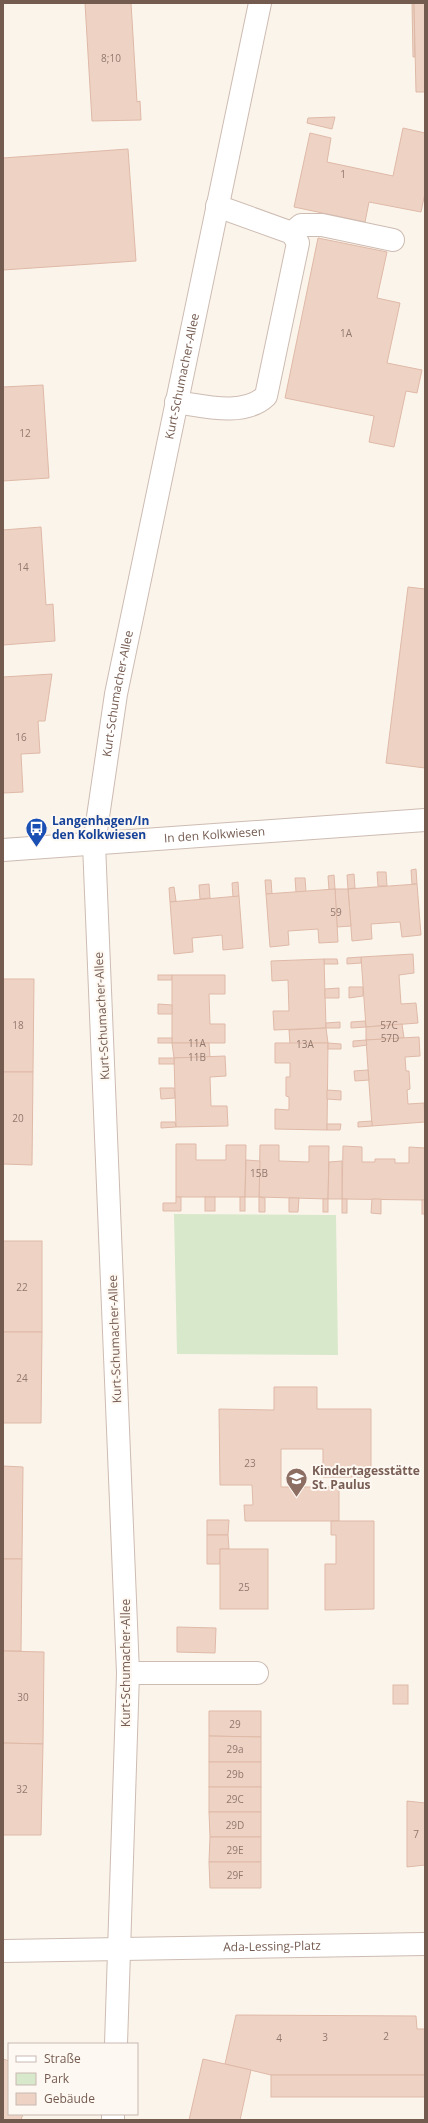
<svg xmlns="http://www.w3.org/2000/svg" width="428" height="2123" viewBox="0 0 428 2123" font-family="'Open Sans',sans-serif">
	<rect width="100%" height="100%" fill="#fbf4eb"/>
	<!-- green -->
	<path fill="#d8e8ca" d="M 174,1214 L 336,1215 L 338,1355 L 177,1354 Z"/>
	<!-- building -->
	<g fill="#eed3c5" stroke="#dfb9a7">
		<path d="M 85,3 L 131,3 L 137,102 L 140,101 L 141,120 L 92,121 Z"/>
		<path d="M 412,3 L 414,3 L 415,57 L 413,57 Z"/>
		<path d="M 414,3 L 425,3 L 425,92 L 416,92 Z"/>
		<path d="M 335,117 L 332,129 L 307,123 L 308,118 Z"/>
		<path d="M 403,128 L 425,133 L 425,193 L 421,212 L 369,202 L 365,222 L 294,207 L 310,133 L 331,138 L 327,162 L 393,176 Z"/>
		<path d="M 128,149 L 136,261 L 3,270 L 3,158 Z"/>
		<path d="M 318,238 L 387,252 L 377,298 L 400,303 L 387,363 L 422,370 L 417,393 L 406,391 L 394,447 L 369,442 L 374,416 L 285,398 Z"/>
		<path d="M 43,385 L 49,478 L 3,481 L 3,387 Z"/>
		<path d="M 41,527 L 46,605 L 53,604 L 55,641 L 3,645 L 3,530 Z"/>
		<path d="M 408,587 L 425,589 L 425,768 L 386,763 Z"/>
		<path d="M 52,674 L 45,721 L 38,721 L 40,753 L 21,754 L 23,792 L 3,793 L 3,677 Z"/>
		<path d="M 416,869 L 417,884 L 412,884 L 411,870 Z"/>
		<path d="M 377,872 L 386,872 L 387,886 L 378,886 Z"/>
		<path d="M 354,874 L 355,888 L 348,889 L 347,875 Z"/>
		<path d="M 334,875 L 335,889 L 329,890 L 328,876 Z"/>
		<path d="M 295,878 L 305,878 L 306,892 L 296,892 Z"/>
		<path d="M 265,880 L 271,880 L 272,894 L 266,894 Z"/>
		<path d="M 238,882 L 239,896 L 233,897 L 232,883 Z"/>
		<path d="M 209,884 L 210,898 L 200,899 L 199,885 Z"/>
		<path d="M 417,884 L 421,935 L 402,937 L 400,922 L 371,924 L 372,939 L 352,941 L 348,889 Z"/>
		<path d="M 174,887 L 176,901 L 170,902 L 169,888 Z"/>
		<path d="M 335,889 L 348,889 L 351,926 L 337,927 Z"/>
		<path d="M 335,889 L 338,942 L 319,943 L 318,929 L 288,931 L 289,945 L 270,947 L 266,894 Z"/>
		<path d="M 239,896 L 243,948 L 223,950 L 222,935 L 192,938 L 193,952 L 174,954 L 170,902 Z"/>
		<path d="M 413,954 L 414,973 L 399,975 L 401,1004 L 416,1003 L 418,1023 L 366,1027 L 361,957 Z"/>
		<path d="M 361,957 L 361,963 L 347,964 L 347,958 Z"/>
		<path d="M 324,959 L 337,959 L 338,964 L 324,964 Z"/>
		<path d="M 324,959 L 326,1028 L 274,1030 L 273,1011 L 289,1011 L 288,980 L 272,981 L 271,961 Z"/>
		<rect x="158" y="975" width="14" height="5"/>
		<path d="M 172,975 L 225,975 L 225,994 L 209,994 L 210,1024 L 225,1024 L 225,1043 L 172,1043 Z"/>
		<path d="M 3,979 L 34,979 L 33,1072 L 3,1072 Z"/>
		<path d="M 349,987 L 363,987 L 363,996 L 349,998 Z"/>
		<path d="M 339,988 L 339,998 L 325,998 L 325,989 Z"/>
		<path d="M 158,1004 L 172,1005 L 172,1014 L 158,1014 Z"/>
		<path d="M 365,1021 L 366,1027 L 351,1028 L 351,1022 Z"/>
		<path d="M 340,1022 L 340,1028 L 326,1028 L 326,1023 Z"/>
		<path d="M 402,1024 L 404,1038 L 366,1040 L 366,1027 Z"/>
		<path d="M 326,1028 L 328,1043 L 290,1044 L 289,1030 Z"/>
		<path d="M 419,1037 L 420,1056 L 405,1057 L 406,1071 L 409,1071 L 410,1089 L 407,1090 L 408,1104 L 424,1103 L 425,1122 L 372,1126 L 366,1040 Z"/>
		<rect x="158" y="1038" width="14" height="5"/>
		<path d="M 366,1040 L 367,1045 L 353,1047 L 353,1041 Z"/>
		<path d="M 172,1043 L 209,1043 L 210,1057 L 174,1058 Z"/>
		<path d="M 275,1043 L 328,1043 L 327,1130 L 275,1129 L 275,1109 L 289,1110 L 289,1097 L 286,1096 L 286,1077 L 290,1077 L 290,1063 L 275,1063 Z"/>
		<path d="M 328,1043 L 341,1044 L 341,1049 L 328,1049 Z"/>
		<path d="M 225,1056 L 226,1076 L 210,1077 L 211,1106 L 227,1106 L 228,1126 L 176,1127 L 174,1058 Z"/>
		<rect x="159" y="1058" width="15" height="6"/>
		<path d="M 368,1070 L 369,1080 L 355,1081 L 354,1071 Z"/>
		<path d="M 3,1072 L 33,1072 L 32,1165 L 3,1164 Z"/>
		<path d="M 160,1088 L 174,1088 L 175,1098 L 161,1099 Z"/>
		<path d="M 327,1090 L 341,1091 L 341,1100 L 327,1099 Z"/>
		<path d="M 372,1121 L 372,1126 L 358,1127 L 358,1122 Z"/>
		<path d="M 161,1122 L 175,1122 L 176,1127 L 161,1128 Z"/>
		<path d="M 327,1124 L 341,1124 L 340,1130 L 327,1130 Z"/>
		<path d="M 176,1144 L 196,1144 L 196,1160 L 226,1160 L 226,1145 L 246,1145 L 245,1197 L 176,1197 Z"/>
		<path d="M 260,1145 L 279,1145 L 279,1161 L 309,1162 L 309,1146 L 329,1146 L 328,1199 L 259,1197 Z"/>
		<path d="M 343,1146 L 362,1147 L 362,1162 L 375,1162 L 375,1159 L 395,1159 L 395,1163 L 409,1163 L 409,1147 L 425,1148 L 425,1200 L 342,1199 Z"/>
		<path d="M 246,1160 L 260,1161 L 259,1197 L 245,1197 Z"/>
		<path d="M 342,1161 L 342,1199 L 328,1199 L 329,1162 Z"/>
		<path d="M 176,1197 L 181,1197 L 181,1211 L 163,1211 L 163,1203 L 176,1203 Z"/>
		<rect x="205" y="1197" width="10" height="14"/>
		<rect x="240" y="1197" width="5" height="14"/>
		<path d="M 259,1197 L 265,1198 L 265,1212 L 259,1212 Z"/>
		<path d="M 289,1198 L 299,1198 L 298,1212 L 289,1212 Z"/>
		<rect x="323" y="1199" width="5" height="13"/>
		<rect x="342" y="1199" width="5" height="14"/>
		<path d="M 372,1199 L 381,1199 L 381,1214 L 371,1213 Z"/>
		<rect x="422" y="1200" width="3" height="14"/>
		<rect x="3" y="1241" width="39" height="91"/>
		<path d="M 3,1332 L 42,1332 L 41,1423 L 3,1423 Z"/>
		<path d="M 274,1387 L 317,1387 L 317,1409 L 371,1409 L 371,1477 L 323,1477 L 323,1449 L 281,1449 L 281,1487 L 339,1487 L 339,1521 L 245,1521 L 244,1505 L 253,1505 L 252,1485 L 220,1485 L 219,1409 L 274,1410 Z"/>
		<path d="M 3,1466 L 23,1467 L 22,1559 L 3,1559 Z"/>
		<path d="M 207,1520 L 229,1520 L 228,1535 L 207,1535 Z"/>
		<path d="M 331,1521 L 374,1521 L 374,1609 L 325,1610 L 325,1564 L 336,1564 L 336,1535 L 331,1535 Z"/>
		<path d="M 207,1535 L 228,1535 L 229,1549 L 220,1549 L 220,1564 L 207,1564 Z"/>
		<rect x="220" y="1549" width="48" height="60"/>
		<path d="M 3,1559 L 22,1559 L 21,1651 L 3,1651 Z"/>
		<path d="M 177,1627 L 216,1628 L 215,1653 L 177,1652 Z"/>
		<path d="M 3,1651 L 44,1652 L 43,1744 L 3,1743 Z"/>
		<rect x="393" y="1685" width="15" height="19"/>
		<path d="M 209,1711 L 261,1711 L 261,1737 L 209,1736 Z"/>
		<path d="M 209,1736 L 261,1737 L 261,1762 L 209,1762 Z"/>
		<path d="M 3,1743 L 43,1744 L 41,1835 L 3,1835 Z"/>
		<rect x="209" y="1762" width="52" height="25"/>
		<rect x="209" y="1787" width="52" height="25"/>
		<path d="M 407,1801 L 425,1803 L 425,1865 L 407,1867 Z"/>
		<path d="M 209,1812 L 261,1812 L 261,1837 L 210,1837 Z"/>
		<path d="M 210,1837 L 261,1837 L 261,1862 L 209,1862 Z"/>
		<path d="M 209,1862 L 261,1862 L 261,1888 L 210,1888 Z"/>
		<path d="M 236,2015 L 416,2016 L 417,2029 L 425,2029 L 425,2075 L 271,2075 L 225,2064 Z"/>
		<path d="M 3,2059 L 9,2061 L 9,2114 L 23,2114 L 21,2120 L 3,2120 Z"/>
		<path d="M 203,2059 L 251,2070 L 240,2120 L 189,2120 Z"/>
		<rect x="271" y="2075" width="154" height="22"/>
	</g>
	<g fill="none" stroke-linecap="round" stroke-linejoin="round">
		<defs>
			<g id="minor">
				<path d="M 292,233 L 301,225 L 322,225 L 393,240"/>
				<path d="M 176,402 C 204,406 244,417 266,396 L 298,243 L 292,233 L 217,206"/>
				<path id="s1" d="M 3,850 L 425,820"/>
				<path d="M 128,1673 L 257,1673"/>
				<path id="s2" d="M 3,1951 L 425,1944"/>
				<path id="s3" d="M 116,2044 L 128,1673 L 94,844 L 116,694 L 260,3"/>
				<path d="M 113,2120 L 113,2114"/>
			</g>
		</defs>
		<!-- minor casing -->
		<use href="#minor" stroke="#cdbcb2" stroke-width="24"/>
		<!-- minor -->
		<use href="#minor" stroke="#fff" stroke-width="22"/>
	</g>
	<!-- icons -->
	<defs>
		<symbol id="bus-pin" viewBox="-11 -11 22 30"><path d="M0 17L-7.5 6A9.5 9.5 0 1 1 7.5 6Z" fill="#1a4fb4" stroke="#fef8f2"/><path d="M-5-6H5V4H4V6H2V4H-2V6H-4V4H-5ZM-3.5-4V0h7V-4ZM-3.5 1.2v1.5H-2V1.2ZM2 1.2v1.5H3.5V1.2Z" fill="#fff"/></symbol>
		<symbol id="school-pin" viewBox="-11 -11 22 30"><path d="M0 17L-7.5 6A9.5 9.5 0 1 1 7.5 6Z" fill="#8d6e63" stroke="#fef8f2"/><path d="M0-5L7-2L0 1L-7-2ZM-4 1L0 2.5L4 1V4Q0 6-4 4Z" fill="#fff"/></symbol>
	</defs>
	<g fill-rule="evenodd">
		<use href="#bus-pin" x="24" y="816" width="25" height="34"/>
		<use href="#school-pin" x="284" y="1466" width="25" height="34"/>
	</g>
	<g text-anchor="middle" stroke-width="4" stroke-linejoin="round" paint-order="stroke">
		<!-- number labels -->
		<g font-size="10" fill="#92796d">
			<text x="111" y="62">8;10</text>
			<text x="343" y="178">1</text>
			<text x="346" y="337">1A</text>
			<text x="25" y="437">12</text>
			<text x="23" y="571">14</text>
			<text x="21" y="741">16</text>
			<text x="336" y="916">59</text>
			<text x="18" y="1029">18</text>
			<text x="389" y="1029">57C</text>
			<text x="390" y="1042">57D</text>
			<text x="197" y="1047">11A</text>
			<text x="305" y="1048">13A</text>
			<text x="197" y="1061">11B</text>
			<text x="18" y="1122">20</text>
			<text x="259" y="1177">15B</text>
			<text x="22" y="1291">22</text>
			<text x="22" y="1382">24</text>
			<text x="250" y="1467">23</text>
			<text x="244" y="1591">25</text>
			<text x="23" y="1701">30</text>
			<text x="235" y="1728">29</text>
			<text x="235" y="1753">29a</text>
			<text x="235" y="1778">29b</text>
			<text x="22" y="1793">32</text>
			<text x="235" y="1803">29C</text>
			<text x="235" y="1829">29D</text>
			<text x="416" y="1838">7</text>
			<text x="235" y="1854">29E</text>
			<text x="235" y="1879">29F</text>
			<text x="386" y="2040">2</text>
			<text x="325" y="2041">3</text>
			<text x="279" y="2042">4</text>
		</g>
		<!-- street labels -->
		<g font-size="12" fill="#745b50" stroke="#fef8f2">
			<text dy="4" stroke="none"><textPath href="#s3" startOffset="1677">Kurt-Schumacher-Allee</textPath></text>
			<text dy="4" stroke="none"><textPath href="#s3" startOffset="1353">Kurt-Schumacher-Allee</textPath></text>
			<text dy="4" stroke="none"><textPath href="#s1" startOffset="212">In den Kolkwiesen</textPath></text>
			<text transform="translate(102 1016) rotate(-93)" y="4">Kurt-Schumacher-Allee</text>
			<text transform="translate(115 1339) rotate(-92)" y="4">Kurt-Schumacher-Allee</text>
			<text transform="translate(126 1663) rotate(-90)" y="4">Kurt-Schumacher-Allee</text>
			<text dy="4" stroke="none"><textPath href="#s2" startOffset="269">Ada-Lessing-Platz</textPath></text>
		</g>
		<!-- transit labels -->
		<g font-size="12" font-weight="bold" fill="#164399" stroke="#fef8f2" text-anchor="start">
			<text x="52" y="825">Langenhagen/In<tspan x="52" dy="14">den Kolkwiesen</tspan></text>
		</g>
		<!-- education labels -->
		<g font-size="12" font-weight="bold" fill="#785e54" stroke="#fef8f2" text-anchor="start">
			<text x="312" y="1475">Kindertagesstätte<tspan x="312" dy="14">St. Paulus</tspan></text>
		</g>
	</g>
	<!-- border -->
	<rect width="428" height="2123" fill="none" stroke="#745b50" stroke-width="8"/>
	<!-- legend -->
	<rect x="8" y="2043" width="130" height="72" fill="#fef8f2" stroke="#c7b9b1"/>
	<rect x="16" y="2056" width="20" height="6" fill="#ffffff" stroke="#c7b9b1"/>
	<text x="44" y="2063" font-size="12" fill="#745b50">Straße</text>
	<rect x="16" y="2073" width="20" height="12" fill="#d8e8ca" stroke="#c7b9b1"/>
	<text x="44" y="2083" font-size="12" fill="#745b50">Park</text>
	<rect x="16" y="2093" width="20" height="12" fill="#eed3c5" stroke="#c7b9b1"/>
	<text x="44" y="2103" font-size="12" fill="#745b50">Gebäude</text>
</svg>
